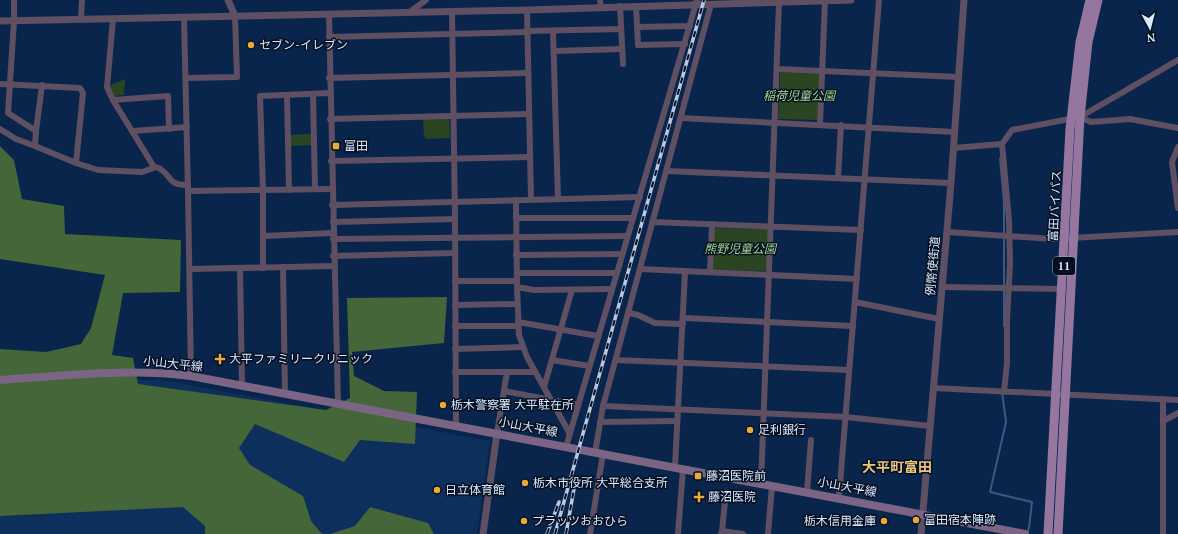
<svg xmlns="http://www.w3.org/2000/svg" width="1178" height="534" viewBox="0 0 1178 534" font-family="'PT Serif','Noto Sans JP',serif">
	<rect width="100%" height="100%" fill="#09254c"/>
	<!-- built -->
	<path fill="#0d2f5b" d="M 112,380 L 162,380 L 490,441 L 477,534 L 0,534 L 0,387 Z"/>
	<!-- green -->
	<g fill="#2b4422">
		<path d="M 780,72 L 821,74 L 819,120 L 778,119 Z"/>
		<path d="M 125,79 L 124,95 L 113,96 L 109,86 Z"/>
		<path d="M 449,118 L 450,138 L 427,139 L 424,136 L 423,119 Z"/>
		<path d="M 311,134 L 312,145 L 290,146 L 290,135 Z"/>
		<path d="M 714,228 L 768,229 L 767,268 L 765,271 L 713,270 Z"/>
	</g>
	<!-- forest -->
	<g fill="#456638">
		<path d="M 0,146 L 14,160 L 22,199 L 64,206 L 65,234 L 181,240 L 180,292 L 123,293 L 112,355 L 133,358 L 138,384 L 326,410 L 350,398 L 347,298 L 447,297 L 444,343 L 352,352 L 354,376 L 384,391 L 417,392 L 415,444 L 360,440 L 344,462 L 255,424 L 239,448 L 250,465 L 303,496 L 311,521 L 322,534 L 205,534 L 205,526 L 183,507 L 0,516 L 0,349 L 46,352 L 81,344 L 91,328 L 105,275 L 0,259 Z"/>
		<path d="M 370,507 L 428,523 L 434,534 L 330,534 L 355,526 Z"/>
	</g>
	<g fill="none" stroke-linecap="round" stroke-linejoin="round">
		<!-- stream -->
		<g stroke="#3b5985" stroke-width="2">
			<path d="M 1000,158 L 1004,203 L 1004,326"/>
			<path d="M 1002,392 L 1006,422 L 990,492 L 1032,502 L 1029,528 L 1027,533"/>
		</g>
		<!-- minor -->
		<g stroke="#5e4f62" stroke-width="6">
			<path d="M 14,0 L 14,21 L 8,113 L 36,131 L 35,146 L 76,163 L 98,170 L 142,172 L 156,167 C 172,172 165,186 188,185"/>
			<path d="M 600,0 L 601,7"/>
			<path d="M 620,6 L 623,64"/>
			<path d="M 636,6 L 638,45 L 685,44"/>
			<path d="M 527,10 L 531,199"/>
			<path d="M 411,11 L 426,0"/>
			<path d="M 452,11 L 455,219 L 456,426"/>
			<path d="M 329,14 L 338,404"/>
			<path d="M 184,18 L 188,191 L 263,190 L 263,268"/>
			<path d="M 81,19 L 82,0"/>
			<path d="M 113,19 L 107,87 L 113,100 L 154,167"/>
			<path d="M 637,27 L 690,26"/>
			<path d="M 527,31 L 621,29"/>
			<path d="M 553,31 L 558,199"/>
			<path d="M 329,37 L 527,32"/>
			<path d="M 554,51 L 622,49"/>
			<path d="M 777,69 L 958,77"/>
			<path d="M 186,78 L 237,77 L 235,16"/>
			<path d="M 329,78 L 528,73"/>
			<path d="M 0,84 L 80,88 L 83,93 L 76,163"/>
			<path d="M 330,93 L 260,96 L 263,190 L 332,189"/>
			<path d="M 313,94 L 315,189"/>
			<path d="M 287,95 L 289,190"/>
			<path d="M 113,100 L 168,96 L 169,129"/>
			<path d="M 1080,117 L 1091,122 L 1130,119 L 1178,128"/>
			<path d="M 681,118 L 955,132"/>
			<path d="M 330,119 L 529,114"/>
			<path d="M 820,124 L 825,1"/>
			<path d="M 0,129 L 16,139 L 35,146"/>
			<path d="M 36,131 L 42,85"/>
			<path d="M 133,131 L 187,127"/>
			<path d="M 1178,147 L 1172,162 L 1178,208"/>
			<path d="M 953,148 L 1002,144"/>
			<path d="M 331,161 L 530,157"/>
			<path d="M 666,171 L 951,183"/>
			<path d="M 838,178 L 841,125"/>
			<path d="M 188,191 L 191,376"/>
			<path d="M 516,200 L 517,287 L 519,335 L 527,357 L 570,434"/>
			<path d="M 332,205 L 640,197"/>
			<path d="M 516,218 L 633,218"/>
			<path d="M 333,222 L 455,219"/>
			<path d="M 652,222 L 861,230"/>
			<path d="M 947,232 L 1053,239 L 1178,232"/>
			<path d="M 263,236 L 333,233"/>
			<path d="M 333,239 L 627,236"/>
			<path d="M 516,255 L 622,254"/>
			<path d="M 333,256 L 455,253"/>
			<path d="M 283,267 L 285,394"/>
			<path d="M 240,268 L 242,386"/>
			<path d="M 190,269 L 334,266"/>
			<path d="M 640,269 L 857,279"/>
			<path d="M 710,272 L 712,224"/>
			<path d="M 517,273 L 616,273"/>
			<path d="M 455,281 L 516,281"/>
			<path d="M 517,287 L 534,290 L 612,289"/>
			<path d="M 942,287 L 1063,289"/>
			<path d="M 855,302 L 939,319"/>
			<path d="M 455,305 L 517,304"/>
			<path d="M 629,313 L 638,315 L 655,323 L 683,324"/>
			<path d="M 684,318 L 853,326"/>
			<path d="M 518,322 L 598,336"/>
			<path d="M 455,326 L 518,326"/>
			<path d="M 455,349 L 523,347"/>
			<path d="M 552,360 L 589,366"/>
			<path d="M 616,360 L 849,370"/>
			<path d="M 455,372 L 535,372"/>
			<path d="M 544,387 L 572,290"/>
			<path d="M 933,388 L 1178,400"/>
			<path d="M 504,391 L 578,405"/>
			<path d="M 1004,392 L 1007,363 L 1007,319 L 1010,264 L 1009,220 L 1002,144 L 1012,130 L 1080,117 L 1178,60"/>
			<path d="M 1163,399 L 1163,534"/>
			<path d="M 603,406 L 846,417 L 930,426"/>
			<path d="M 1163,421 L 1178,413"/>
			<path d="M 600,422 L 677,421"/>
			<path d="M 497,433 L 507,372"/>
			<path d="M 566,447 L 697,0"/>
			<path d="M 595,453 L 603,406 L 711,4"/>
			<path d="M 675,467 L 685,272"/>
			<path d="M 761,484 L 779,2"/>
			<path d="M 807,492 L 811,440"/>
			<path d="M 839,497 L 879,0"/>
			<path d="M 722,531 L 726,492"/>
			<path d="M 590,534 L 603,454"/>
			<path d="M 678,534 L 683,469"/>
			<path d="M 721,534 L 722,531 L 743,534"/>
			<path d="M 768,534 L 772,486"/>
		</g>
		<!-- tertiary -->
		<g stroke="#5e4f62" stroke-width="7">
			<path d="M 228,0 L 235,16"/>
			<path d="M 0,21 L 527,10 L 851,0"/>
			<path d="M 483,534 L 497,433"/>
			<path d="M 921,534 L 951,183 L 964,0"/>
		</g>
		<!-- secondary -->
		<path stroke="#7c6584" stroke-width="8" d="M 0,380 C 63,376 128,368 191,376 L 1025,534"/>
		<!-- primary -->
		<g stroke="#94769e" stroke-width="9">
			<path d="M 1048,534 L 1070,129 L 1080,42 L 1090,0"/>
			<path d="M 1058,534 L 1080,117 L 1088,42 L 1098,0"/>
		</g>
		<defs>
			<g id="rail">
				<path d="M 547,534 L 559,502"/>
				<path d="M 555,534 L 704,0"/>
				<path d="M 566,534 L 575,483"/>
			</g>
		</defs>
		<!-- rail casing -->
		<use href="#rail" stroke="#b8c8e0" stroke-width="3.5"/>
		<!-- rail -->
		<use href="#rail" stroke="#040f20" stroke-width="2" stroke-dasharray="6" stroke-linecap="butt"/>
	</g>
	<!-- markers -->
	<g fill="#eaaa38" stroke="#040f20" stroke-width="1.5">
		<circle cx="251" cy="45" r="4"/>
		<rect x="332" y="142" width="8" height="8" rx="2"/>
		<path d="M218 353h4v4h4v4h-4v4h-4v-4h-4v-4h4z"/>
		<circle cx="443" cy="405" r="4"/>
		<circle cx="750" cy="430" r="4"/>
		<rect x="694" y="472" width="8" height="8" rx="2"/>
		<circle cx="525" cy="483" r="4"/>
		<circle cx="437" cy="490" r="4"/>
		<path d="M697 491h4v4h4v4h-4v4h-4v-4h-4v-4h4z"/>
		<circle cx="916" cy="520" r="4"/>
		<circle cx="524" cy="521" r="4"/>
		<circle cx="884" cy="521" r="4"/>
	</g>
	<g text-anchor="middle" stroke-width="3" stroke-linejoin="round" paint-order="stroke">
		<!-- shield labels -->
		<rect fill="#040f20" stroke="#9aa8bb" stroke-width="1" x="1053" y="257" width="22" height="18" rx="3"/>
		<g font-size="11" font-weight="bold" fill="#dbe9fe">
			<text x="1064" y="270">11</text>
		</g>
		<!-- poi labels -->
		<g font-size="12" fill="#dbe9fe" stroke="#040f20" text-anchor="start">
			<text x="259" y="49">セブン-イレブン</text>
			<text x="344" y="150">富田</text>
			<text x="229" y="363">大平ファミリークリニック</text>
			<text x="451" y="409">栃木警察署 大平駐在所</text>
			<text x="758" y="434">足利銀行</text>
			<text x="706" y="480">藤沼医院前</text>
			<text x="533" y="487">栃木市役所 大平総合支所</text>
			<text x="445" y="494">日立体育館</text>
			<text x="708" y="501">藤沼医院</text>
			<text x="924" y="524">富田宿本陣跡</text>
			<text x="532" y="525">プラッツおおひら</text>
			<text x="876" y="525" text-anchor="end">栃木信用金庫</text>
		</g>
		<!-- park labels -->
		<g font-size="12" font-style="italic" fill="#a5d992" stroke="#040f20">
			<text x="799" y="100">稲荷児童公園</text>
			<text x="740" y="253">熊野児童公園</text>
		</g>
		<!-- street labels -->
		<g font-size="12" fill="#dbe9fe" stroke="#040f20">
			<text transform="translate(1055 206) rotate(-87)" y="4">富田バイパス</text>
			<text transform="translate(933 266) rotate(-85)" y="4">例幣使街道</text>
			<text transform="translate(173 364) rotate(6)" y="4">小山大平線</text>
			<text transform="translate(528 427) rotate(11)" y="4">小山大平線</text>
			<text transform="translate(847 487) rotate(11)" y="4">小山大平線</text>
		</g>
		<!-- quarter labels -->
		<g font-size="14" font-weight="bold" fill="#efc27e" stroke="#040f20">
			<text x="897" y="472">大平町富田</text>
		</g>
	</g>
	<!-- north arrow -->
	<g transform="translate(1150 28) rotate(173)" stroke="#040f20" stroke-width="3" paint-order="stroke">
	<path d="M0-3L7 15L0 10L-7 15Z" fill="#dbe9fe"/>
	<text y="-6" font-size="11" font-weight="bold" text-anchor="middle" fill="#dbe9fe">N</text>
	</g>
</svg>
